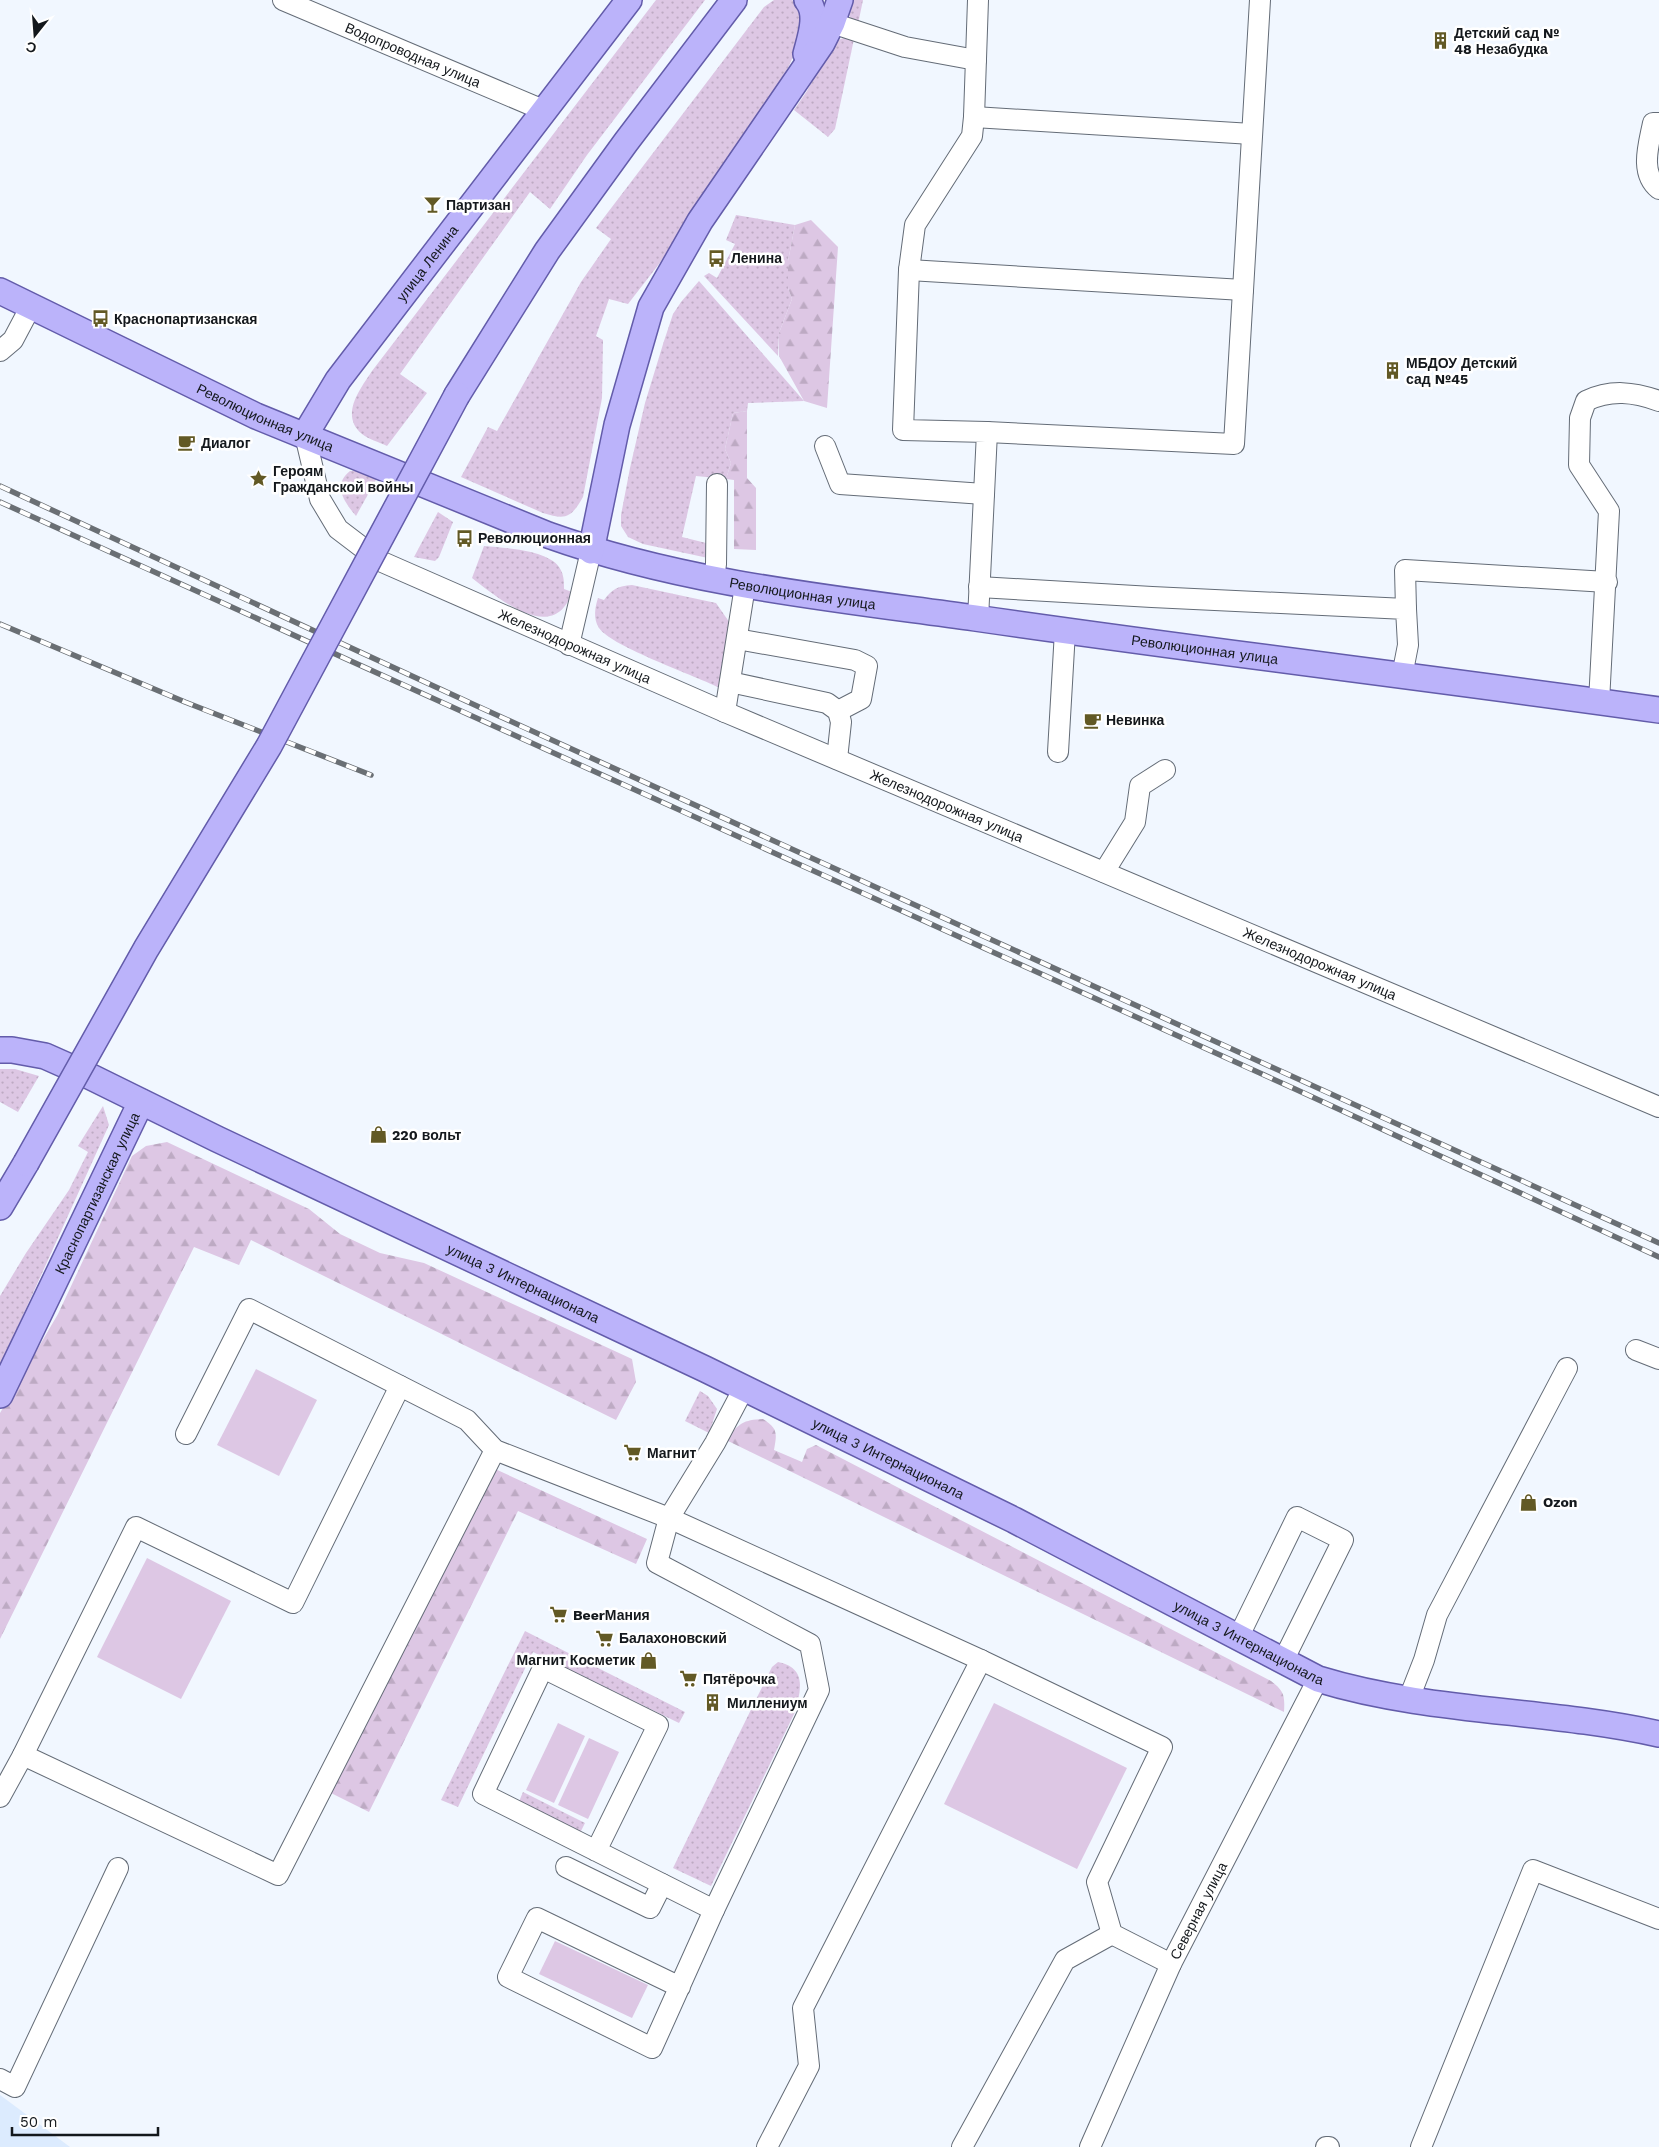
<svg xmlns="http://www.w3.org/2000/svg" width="1659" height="2147" viewBox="0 0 1659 2147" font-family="'Work Sans',sans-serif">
	<defs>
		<pattern id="grass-dots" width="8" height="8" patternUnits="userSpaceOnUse" patternTransform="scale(1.25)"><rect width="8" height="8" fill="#ddc7e4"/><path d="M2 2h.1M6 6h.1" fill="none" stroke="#bdaac3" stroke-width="1.8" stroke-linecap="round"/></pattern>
		<pattern id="forest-firs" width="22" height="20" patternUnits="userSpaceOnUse" patternTransform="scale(1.25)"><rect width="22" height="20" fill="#ddc7e4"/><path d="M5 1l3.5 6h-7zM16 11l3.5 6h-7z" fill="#bdaac3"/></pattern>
	</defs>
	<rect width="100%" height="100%" fill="#f1f7ff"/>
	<!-- built -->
	<path fill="#dcebfe" d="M 0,2095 L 70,2147 L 0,2147 Z"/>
	<!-- grass -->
	<g fill="url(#grass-dots)">
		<path d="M 656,0 L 705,0 L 587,155 L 550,209 L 530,192 L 400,374 L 427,393 L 387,446 C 379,442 368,439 362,434 C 339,415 361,388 372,371 Z"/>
		<path d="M 774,0 L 792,0 L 800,5 L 803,33 L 789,66 L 746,138 L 659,264 L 628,304 L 609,299 L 596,336 L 603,340 L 602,398 L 583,497 C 571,518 566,520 543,513 L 461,477 L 488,427 L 497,431 L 581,282 L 611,239 L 596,228 L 764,7 Z"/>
		<path d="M 849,0 L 863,0 L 858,24 C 847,18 848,12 849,0 Z"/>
		<path d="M 844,38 L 854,39 L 835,129 L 828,137 L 794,110 L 807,91 L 829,49 L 835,41 Z"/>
		<path d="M 736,215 L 795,225 L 788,261 L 788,288 L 792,299 L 779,333 L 778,356 L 704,276 L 709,273 L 717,278 L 735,244 L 726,240 Z"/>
		<path d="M 699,281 L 804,401 L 748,403 L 747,411 L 733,413 L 725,449 L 731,463 L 726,479 L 696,476 L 682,537 L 706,543 L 708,558 L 643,544 L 628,537 L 621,526 L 621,515 L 630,468 L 645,403 L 664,341 L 673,314 L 681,302 Z"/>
		<path d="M 350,471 L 358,471 L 377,478 L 356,516 C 344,502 332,485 350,471 Z"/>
		<path d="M 438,512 L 453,522 L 439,557 L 435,561 L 414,557 Z"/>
		<path d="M 484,546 C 504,548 547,550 559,567 C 564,574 564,581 564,589 L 572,592 C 554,646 498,598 472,578 Z"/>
		<path d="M 632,585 L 716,603 L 734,629 L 722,689 C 697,676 612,647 599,628 C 593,619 595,607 598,598 L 604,600 C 612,589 618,586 632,585 Z"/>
		<path d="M 0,1069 L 15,1069 L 39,1076 L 18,1112 L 0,1102 Z"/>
		<path d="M 103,1106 L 109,1125 L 0,1366 L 0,1296 L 26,1253 L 69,1190 L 88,1152 L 78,1146 Z"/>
		<path d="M 700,1391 L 708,1396 L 717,1409 L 709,1433 L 685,1421 Z"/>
		<path d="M 525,1631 L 685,1712 L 679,1723 L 533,1652 L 458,1807 L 441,1800 Z"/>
		<path d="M 778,1662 C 807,1668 801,1690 795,1712 L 711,1886 L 673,1868 L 772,1667 Z"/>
		<path d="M 523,1792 L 585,1823 L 579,1835 L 518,1804 Z"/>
	</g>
	<!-- forest -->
	<g fill="url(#forest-firs)">
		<path d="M 811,220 L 838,247 L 827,408 L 804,401 L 779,356 L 779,333 L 792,299 L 788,288 L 788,261 L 795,225 Z"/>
		<path d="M 747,411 L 747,478 L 756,488 L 756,550 L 734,549 L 734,480 L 726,479 L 731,463 L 725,449 L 733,413 Z"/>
		<path d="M 167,1142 L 309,1209 L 340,1234 L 380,1253 L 424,1263 L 632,1359 L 636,1382 L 616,1420 L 251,1240 L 239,1265 L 194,1247 L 0,1639 L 0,1413 L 58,1314 L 132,1156 L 146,1146 Z"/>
		<path d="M 763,1419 C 778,1429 777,1433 774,1450 L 802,1462 L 807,1449 L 816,1445 L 1271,1681 C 1284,1691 1285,1695 1284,1712 L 726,1440 C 739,1423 743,1420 763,1419 Z"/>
		<path d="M 493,1468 L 647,1539 L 636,1564 L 518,1511 L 369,1812 L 329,1792 Z"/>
	</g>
	<!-- park -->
	<g fill="#ddc7e4">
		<path d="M 256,1369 L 317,1400 L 279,1476 L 217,1445 Z"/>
		<path d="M 147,1558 L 231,1601 L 181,1699 L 97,1657 Z"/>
		<path d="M 994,1703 L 1127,1768 L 1077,1869 L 944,1804 Z"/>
		<path d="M 558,1723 L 585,1736 L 554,1803 L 526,1790 Z"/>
		<path d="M 589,1738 L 619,1752 L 588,1819 L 558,1805 Z"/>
		<path d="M 555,1941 L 648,1985 L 632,2018 L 539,1974 Z"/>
	</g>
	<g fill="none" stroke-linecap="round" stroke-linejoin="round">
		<defs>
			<g id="minor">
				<path id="s1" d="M 283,0 L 543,110"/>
				<path d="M 832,23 L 905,47 L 976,60"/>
				<path d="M 974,117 L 1252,134"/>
				<path d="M 1659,123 L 1653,123 C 1649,144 1639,173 1659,189"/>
				<path d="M 909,270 L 1243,290"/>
				<path d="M 0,351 L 13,340 L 31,306"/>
				<path d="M 987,432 L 1234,444 L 1260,0"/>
				<path id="s2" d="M 305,435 L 320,499 L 338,529 L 380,561 L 725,712 L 1659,1107"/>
				<path d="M 825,446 L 840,484 L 984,494"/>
				<path d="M 714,579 L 716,564 L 717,484"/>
				<path d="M 979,587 L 1152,597 L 1406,609 L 1408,645 L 1402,676"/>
				<path d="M 1406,609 L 1405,570 L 1607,582"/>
				<path d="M 978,619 L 987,432 L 903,430 L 909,270 L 915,225 L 972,136 L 974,117 L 978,0"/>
				<path d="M 737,639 L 855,660 L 867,666 L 861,699 L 838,711"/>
				<path d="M 569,645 L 591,551"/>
				<path d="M 730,682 L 827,703 L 838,711 L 841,722 L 837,759"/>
				<path d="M 1599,702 L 1609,511 L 1579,465 L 1580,418 L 1586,401 C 1611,389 1634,392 1659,401"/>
				<path d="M 725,712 L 745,586"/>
				<path d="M 1058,752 L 1065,631"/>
				<path d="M 1104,872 L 1135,822 L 1140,786 L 1165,770"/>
				<path d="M 1636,1350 L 1659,1359"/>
				<path d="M 186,1434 L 249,1309 L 467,1420 L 495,1450 L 669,1518 L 981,1660 L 1162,1747 L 1097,1882 L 1112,1934 L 1171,1964"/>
				<path d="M 1238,1638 L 1297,1517 L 1343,1540 L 1283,1661"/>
				<path d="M 1408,1701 L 1424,1660 L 1437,1615 L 1567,1368"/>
				<path d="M 23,1755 L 136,1527 L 293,1603 L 400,1386"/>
				<path d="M 0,1797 L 23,1755 L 278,1875 L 495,1450"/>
				<path d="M 596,1851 L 658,1725 L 543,1668 L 483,1794 L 714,1910 L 819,1690 L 810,1644 L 657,1563 L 669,1518 L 715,1443 L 744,1388"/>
				<path d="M 566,1867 L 650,1908 L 662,1884"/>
				<path d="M 680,1987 L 537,1918 L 508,1977 L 652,2048 L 714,1910"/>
				<path d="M 0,2079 L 15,2087 L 118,1868"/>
				<path d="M 767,2147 L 809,2066 L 803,2008 L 981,1660"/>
				<path d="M 962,2147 L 1065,1960 L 1112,1934"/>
				<path id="s3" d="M 1090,2147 L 1171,1964 L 1318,1679"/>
				<path d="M 1326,2147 L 1329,2147"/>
				<path d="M 1421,2147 L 1533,1870 L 1659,1919"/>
			</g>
			<g id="major">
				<path d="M 806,54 C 810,38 819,14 807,0"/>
				<path id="s4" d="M 0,291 L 256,416 L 548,535 C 685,584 831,598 975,618 C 1203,651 1431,678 1659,710"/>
				<path d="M 457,395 L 547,251 L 626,142 L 734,0"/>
				<path id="s5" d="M 305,435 L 338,380 L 629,0"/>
				<path d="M 591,551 L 617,425 L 651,307 L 700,221 L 822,43 L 832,23 L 840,0"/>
				<path id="s6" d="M 0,1050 L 12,1050 L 45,1056 L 81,1072 L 217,1139 L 705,1369 L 1014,1520 L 1318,1679 C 1429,1713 1546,1709 1659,1734"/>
				<path d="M 0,1207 L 26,1163"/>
				<path id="s7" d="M 0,1395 L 141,1102"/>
			</g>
		</defs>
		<!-- minor casing -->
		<use href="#minor" stroke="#646c77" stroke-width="22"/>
		<!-- major casing -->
		<use href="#major" stroke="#635caa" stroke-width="28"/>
		<!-- minor -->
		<use href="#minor" stroke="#fff" stroke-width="20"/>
		<!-- major -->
		<use href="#major" stroke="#bbb3fa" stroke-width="25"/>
		<defs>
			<g id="rail">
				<path d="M 0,486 L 477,706 L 1659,1243"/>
				<path d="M 0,502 L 1295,1089 L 1659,1257"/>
				<path d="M 0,624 L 185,702 L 371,775"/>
			</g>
		</defs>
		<!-- rail casing -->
		<use href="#rail" stroke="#6a6f74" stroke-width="5.5"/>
		<!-- rail -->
		<use href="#rail" stroke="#fff" stroke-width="4" stroke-dasharray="11" stroke-linecap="butt"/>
		<defs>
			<path id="major-bridge" d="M 26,1163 L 146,949 L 269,746 L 457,395"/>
		</defs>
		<!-- major-bridge casing -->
		<use href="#major-bridge" stroke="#635caa" stroke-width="28" stroke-linecap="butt"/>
		<!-- major-bridge -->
		<use href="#major-bridge" stroke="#bbb3fa" stroke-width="25"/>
	</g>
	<!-- icons -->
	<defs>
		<symbol id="building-bare" viewBox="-9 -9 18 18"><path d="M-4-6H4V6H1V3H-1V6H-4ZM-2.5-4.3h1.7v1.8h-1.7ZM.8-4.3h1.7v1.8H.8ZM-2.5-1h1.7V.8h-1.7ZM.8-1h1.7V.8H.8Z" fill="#625925" stroke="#fff" stroke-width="2.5" paint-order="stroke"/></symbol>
		<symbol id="bar-bare" viewBox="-9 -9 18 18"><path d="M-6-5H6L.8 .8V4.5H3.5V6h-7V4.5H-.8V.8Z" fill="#625925" stroke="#fff" stroke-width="2.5" paint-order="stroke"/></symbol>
		<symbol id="bus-bare" viewBox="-9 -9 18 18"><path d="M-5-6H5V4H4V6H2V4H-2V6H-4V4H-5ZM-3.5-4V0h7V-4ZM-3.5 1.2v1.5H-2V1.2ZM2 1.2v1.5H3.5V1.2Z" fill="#625925" stroke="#fff" stroke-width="2.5" paint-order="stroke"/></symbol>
		<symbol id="cafe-bare" viewBox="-9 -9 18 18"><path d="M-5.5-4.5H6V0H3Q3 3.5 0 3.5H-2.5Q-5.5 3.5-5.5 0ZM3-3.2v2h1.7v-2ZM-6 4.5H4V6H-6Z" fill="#625925" stroke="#fff" stroke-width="2.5" paint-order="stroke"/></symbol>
		<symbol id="sight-bare" viewBox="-9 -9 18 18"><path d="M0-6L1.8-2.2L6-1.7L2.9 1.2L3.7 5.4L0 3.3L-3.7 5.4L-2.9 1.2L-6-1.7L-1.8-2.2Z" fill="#625925" stroke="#fff" stroke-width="2.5" paint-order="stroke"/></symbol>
		<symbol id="shop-bare" viewBox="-9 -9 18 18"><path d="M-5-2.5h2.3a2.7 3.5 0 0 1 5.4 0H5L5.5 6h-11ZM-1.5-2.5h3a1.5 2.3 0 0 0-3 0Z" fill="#625925" stroke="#fff" stroke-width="2.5" paint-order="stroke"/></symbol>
		<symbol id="supermarket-bare" viewBox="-9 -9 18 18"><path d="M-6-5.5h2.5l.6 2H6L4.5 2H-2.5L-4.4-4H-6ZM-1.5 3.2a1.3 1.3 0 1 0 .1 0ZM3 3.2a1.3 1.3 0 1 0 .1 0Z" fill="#625925" stroke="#fff" stroke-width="2.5" paint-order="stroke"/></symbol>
	</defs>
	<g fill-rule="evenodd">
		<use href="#building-bare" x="1428" y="28" width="25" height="25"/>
		<use href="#bar-bare" x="420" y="192" width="25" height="25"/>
		<use href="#bus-bare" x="704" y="246" width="25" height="25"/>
		<use href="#bus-bare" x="88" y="306" width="25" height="25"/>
		<use href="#building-bare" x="1380" y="358" width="25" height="25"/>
		<use href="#cafe-bare" x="174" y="430" width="25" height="25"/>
		<use href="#sight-bare" x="246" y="466" width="25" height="25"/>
		<use href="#bus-bare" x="452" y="526" width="25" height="25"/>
		<use href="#cafe-bare" x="1080" y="708" width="25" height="25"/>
		<use href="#shop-bare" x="366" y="1122" width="25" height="25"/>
		<use href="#supermarket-bare" x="620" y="1440" width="25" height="25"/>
		<use href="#shop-bare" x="1516" y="1490" width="25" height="25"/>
		<use href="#supermarket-bare" x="546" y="1602" width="25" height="25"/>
		<use href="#supermarket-bare" x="592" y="1626" width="25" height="25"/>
		<use href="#shop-bare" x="636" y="1648" width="25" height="25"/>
		<use href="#supermarket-bare" x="676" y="1666" width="25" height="25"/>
		<use href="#building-bare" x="700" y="1690" width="25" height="25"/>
	</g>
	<g text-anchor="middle" stroke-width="5" stroke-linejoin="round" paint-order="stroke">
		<!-- poi labels -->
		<g font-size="14" font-weight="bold" fill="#14181c" stroke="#fff" text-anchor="start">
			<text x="1454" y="38">Детский сад №<tspan x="1454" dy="16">48 Незабудка</tspan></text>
			<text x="446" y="210">Партизан</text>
			<text x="731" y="263">Ленина</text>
			<text x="114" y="324">Краснопартизанская</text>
			<text x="1406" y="368">МБДОУ Детский<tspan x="1406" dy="16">сад №45</tspan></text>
			<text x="201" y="448">Диалог</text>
			<text x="273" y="476">Героям<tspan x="273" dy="16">Гражданской войны</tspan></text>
			<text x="478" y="543">Революционная</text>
			<text x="1106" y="725">Невинка</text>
			<text x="392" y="1140">220 вольт</text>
			<text x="647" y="1458">Магнит</text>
			<text x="1543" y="1507">Ozon</text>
			<text x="573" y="1620">BeerМания</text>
			<text x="619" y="1643">Балахоновский</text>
			<text x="635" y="1665" text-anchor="end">Магнит Косметик</text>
			<text x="703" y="1684">Пятёрочка</text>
			<text x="727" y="1708">Миллениум</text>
		</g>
		<!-- street labels -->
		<g font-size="14" fill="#14181c" stroke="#fff">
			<text dy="5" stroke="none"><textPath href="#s1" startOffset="141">Водопроводная улица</textPath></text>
			<text dy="5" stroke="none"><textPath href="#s5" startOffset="211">улица Ленина</textPath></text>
			<text dy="5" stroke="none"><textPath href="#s4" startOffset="294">Революционная улица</textPath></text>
			<text dy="5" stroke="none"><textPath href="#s4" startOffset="862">Революционная улица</textPath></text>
			<text dy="5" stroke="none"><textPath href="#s2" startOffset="366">Железнодорожная улица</textPath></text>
			<text dy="5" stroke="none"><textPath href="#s4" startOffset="1268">Революционная улица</textPath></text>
			<text dy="5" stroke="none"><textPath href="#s2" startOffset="771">Железнодорожная улица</textPath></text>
			<text dy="5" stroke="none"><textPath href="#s2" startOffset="1176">Железнодорожная улица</textPath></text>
			<text dy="5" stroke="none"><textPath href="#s7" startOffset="224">Краснопартизанская улица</textPath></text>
			<text dy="5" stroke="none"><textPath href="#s6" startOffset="575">улица 3 Интернационала</textPath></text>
			<text dy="5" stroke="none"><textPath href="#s6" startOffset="980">улица 3 Интернационала</textPath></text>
			<text dy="5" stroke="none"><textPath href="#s6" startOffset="1385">улица 3 Интернационала</textPath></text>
			<text dy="5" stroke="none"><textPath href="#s3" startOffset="260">Северная улица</textPath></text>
		</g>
	</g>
	<!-- north arrow -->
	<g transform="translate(35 35) rotate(197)" stroke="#ffffff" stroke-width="4" paint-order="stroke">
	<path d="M0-4L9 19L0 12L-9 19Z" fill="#14181c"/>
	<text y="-8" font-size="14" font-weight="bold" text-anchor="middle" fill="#14181c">С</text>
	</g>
	<!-- scale -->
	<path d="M12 2127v8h146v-8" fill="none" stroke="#14181c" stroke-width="2.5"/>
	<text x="20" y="2127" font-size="15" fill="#14181c" stroke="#ffffff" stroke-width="4" paint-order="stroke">50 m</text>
</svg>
